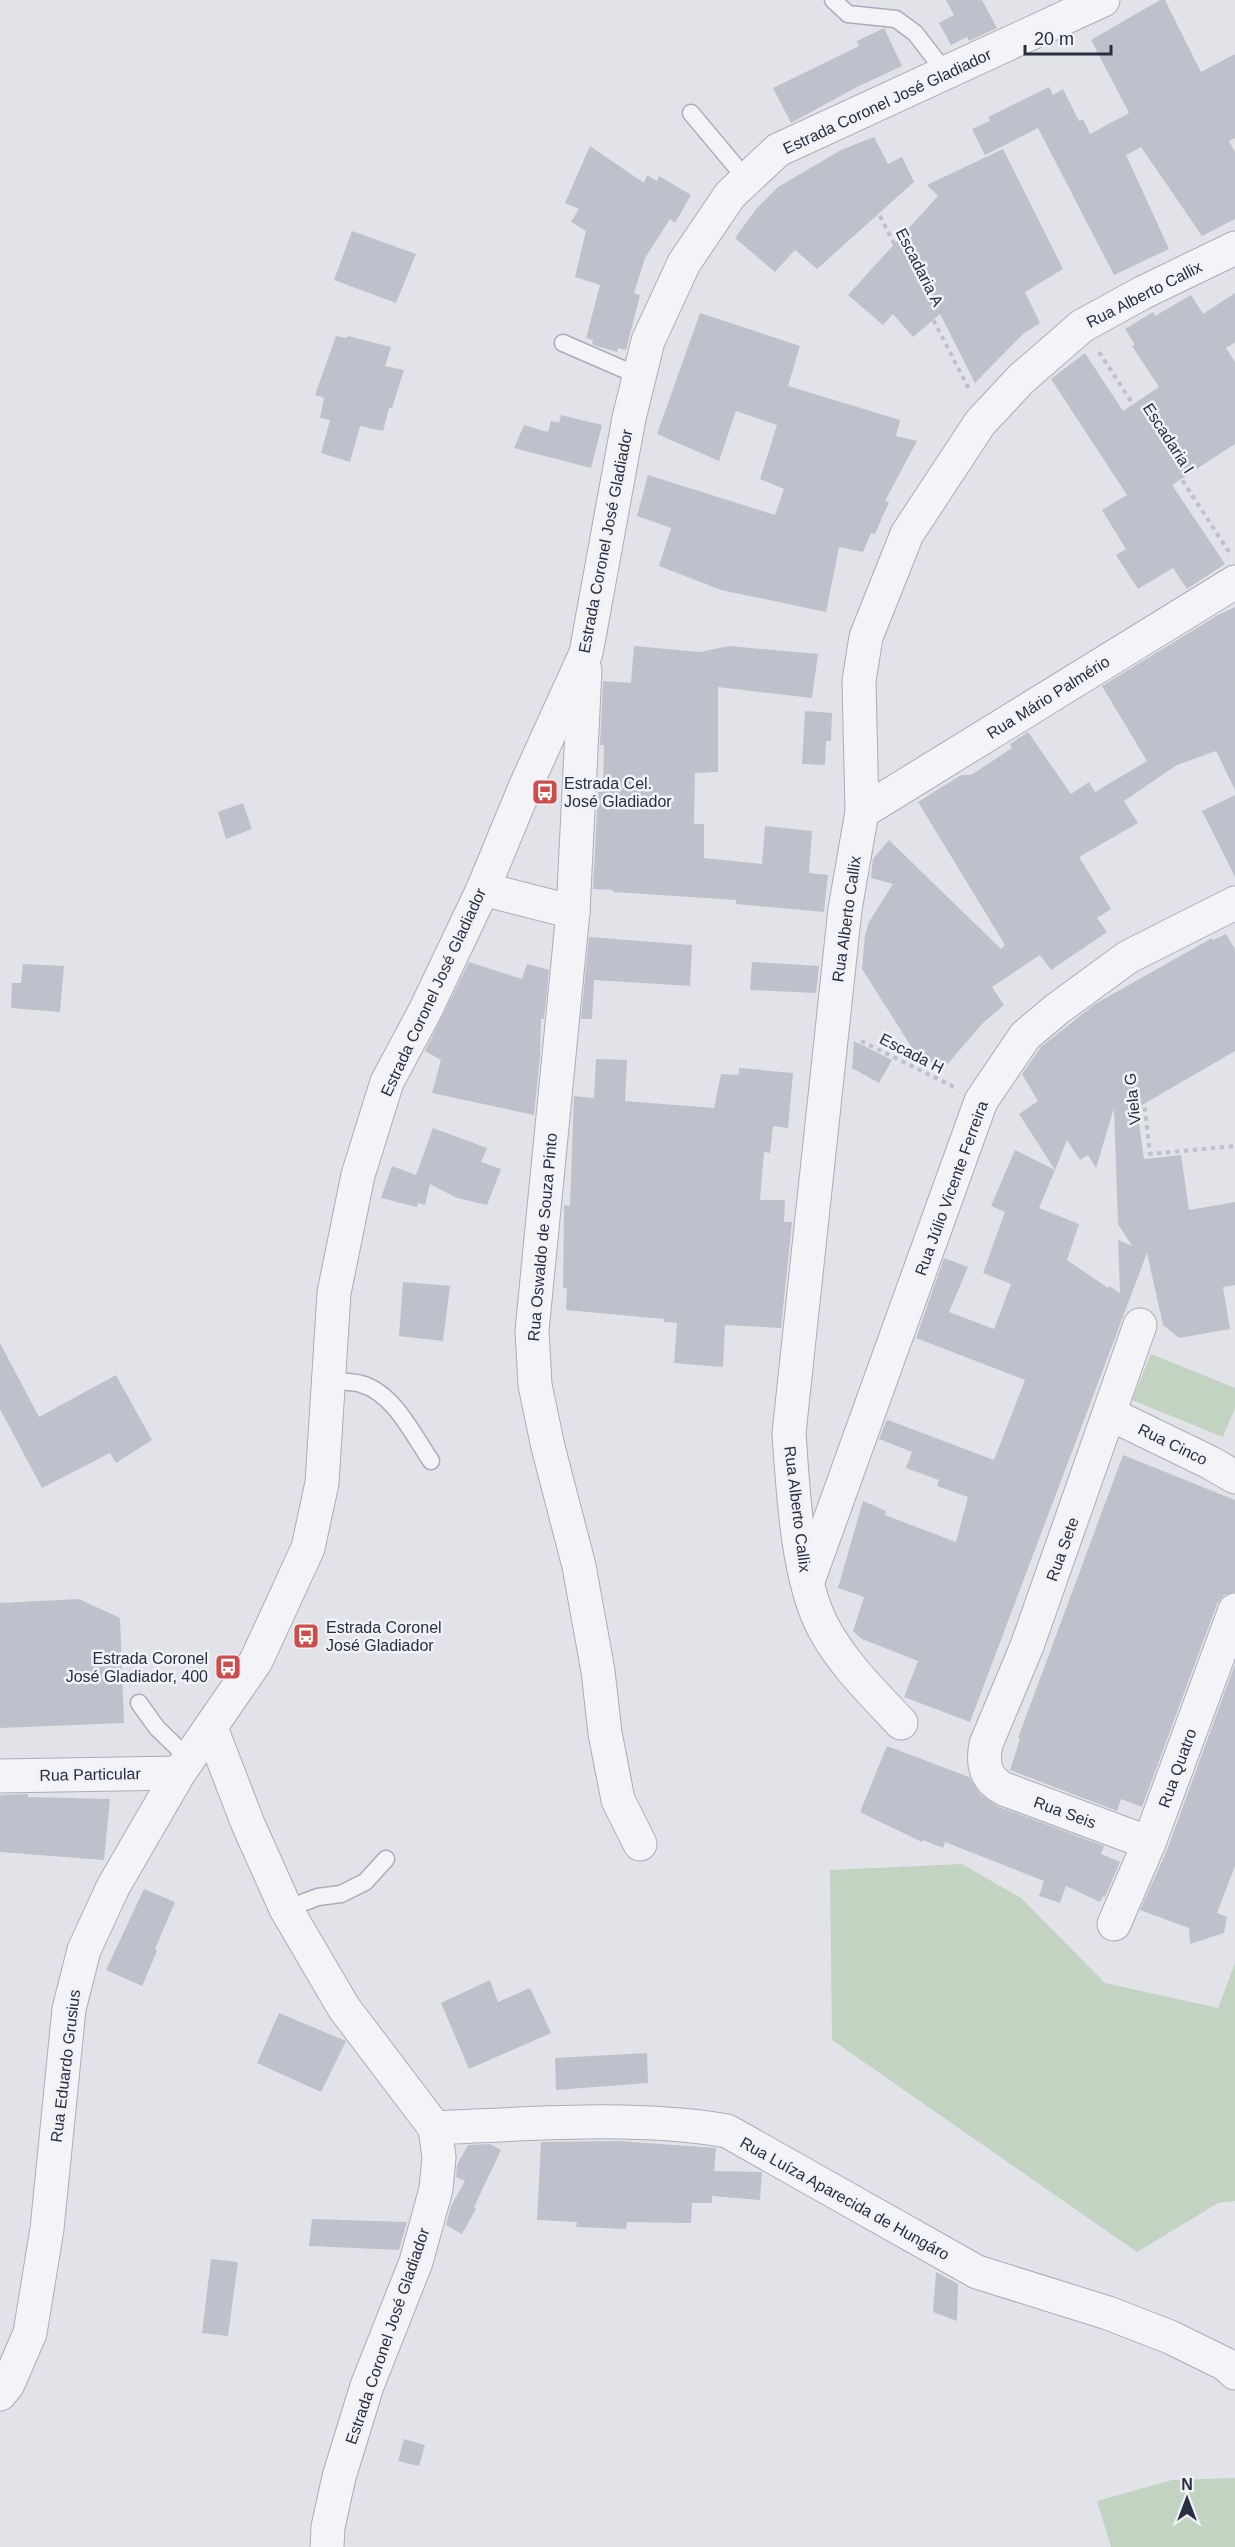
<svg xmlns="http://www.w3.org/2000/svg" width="1235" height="2547" viewBox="0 0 1235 2547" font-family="Arial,sans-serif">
	<rect width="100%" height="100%" fill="#e1e3e9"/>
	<!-- green -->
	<g fill="#c3d3c2">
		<path d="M 1151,1354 L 1235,1388 L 1235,1408 L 1223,1437 L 1132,1400 Z"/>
		<path d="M 962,1864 L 1021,1898 L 1105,1983 L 1218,2008 L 1235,1963 L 1235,2201 L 1218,2203 L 1137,2252 L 832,2040 L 830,1870 Z"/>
		<path d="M 1235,2478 L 1235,2547 L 1111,2547 L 1097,2501 L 1172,2480 Z"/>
	</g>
	<!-- building -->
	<g fill="#bec1cc">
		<path d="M 946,0 L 982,0 L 997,28 L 969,41 L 967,37 L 951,45 L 939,23 L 954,15 Z"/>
		<path d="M 1160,0 L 1165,0 L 1201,72 L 1235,54 L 1235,138 L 1229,141 L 1235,152 L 1235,219 L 1202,236 L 1141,147 L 1126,155 L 1169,249 L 1114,275 L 1038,128 L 985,155 L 972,129 L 990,121 L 988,117 L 1049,87 L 1053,95 L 1063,89 L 1079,121 L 1083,119 L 1090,134 L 1129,113 L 1091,40 Z"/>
		<path d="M 884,28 L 902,66 L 855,88 L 791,123 L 773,88 L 859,46 L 857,41 Z"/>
		<path d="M 874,137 L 888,164 L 902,157 L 914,182 L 817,269 L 795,250 L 775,272 L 735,238 L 756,209 L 778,187 L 841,150 Z"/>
		<path d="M 590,146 L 644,183 L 647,175 L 657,181 L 659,176 L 691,195 L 675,223 L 670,219 L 645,258 L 634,293 L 640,295 L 626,350 L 618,348 L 617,352 L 597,346 L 592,344 L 593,340 L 586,338 L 600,285 L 575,277 L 586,231 L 571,222 L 579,209 L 565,203 Z"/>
		<path d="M 1003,149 L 1063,269 L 1025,292 L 1040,323 L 1023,334 L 975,383 L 940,314 L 913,337 L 893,314 L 883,325 L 848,295 L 938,196 L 927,185 Z"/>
		<path d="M 352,231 L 416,254 L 396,303 L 334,280 Z"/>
		<path d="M 1235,293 L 1235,342 L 1226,348 L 1235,362 L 1235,444 L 1172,485 L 1225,564 L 1187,589 L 1173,568 L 1138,589 L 1116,555 L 1126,549 L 1102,510 L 1127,495 L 1051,379 L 1085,353 L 1123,411 L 1159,387 L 1132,346 L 1135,345 L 1125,329 L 1153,312 L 1155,316 L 1191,295 L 1203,314 Z"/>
		<path d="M 700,313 L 800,346 L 788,386 L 900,420 L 896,436 L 917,441 L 885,501 L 889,502 L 875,534 L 871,533 L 863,552 L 839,547 L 826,612 L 721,590 L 659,566 L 671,528 L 637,516 L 648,475 L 775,515 L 784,489 L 760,479 L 777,425 L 736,411 L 719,461 L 657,434 Z"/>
		<path d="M 336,336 L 347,338 L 348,336 L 391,347 L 385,366 L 404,370 L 392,408 L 389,408 L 383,431 L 360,426 L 350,462 L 321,453 L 330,420 L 320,418 L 324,398 L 315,395 Z"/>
		<path d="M 561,415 L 602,425 L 591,468 L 514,448 L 524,425 L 548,432 L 551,421 L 559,423 Z"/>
		<path d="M 1235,607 L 1235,790 L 1216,751 L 1177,765 L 1124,801 L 1138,823 L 1079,857 L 1111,909 L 1097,918 L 1107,932 L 1051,970 L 1040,955 L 992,987 L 1004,1005 L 983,1023 L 944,1068 L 916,1054 L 862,969 L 865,935 L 869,922 L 893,884 L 871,878 L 873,859 L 889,840 L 1001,949 L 1005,945 L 918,802 L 961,775 L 971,775 L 1012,748 L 1010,744 L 1028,732 L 1071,794 L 1089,782 L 1095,792 L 1147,761 L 1102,686 L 1218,615 Z"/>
		<path d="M 634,646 L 700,652 L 729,646 L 818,654 L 812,698 L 718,687 L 718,772 L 695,773 L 694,824 L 704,824 L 704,858 L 762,864 L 765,826 L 812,831 L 809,873 L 828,875 L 824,912 L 736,904 L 736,900 L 613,892 L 613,890 L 593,889 L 598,792 L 603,792 L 604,745 L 600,745 L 603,681 L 631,683 Z"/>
		<path d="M 805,711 L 832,713 L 831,741 L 826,741 L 825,765 L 802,764 Z"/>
		<path d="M 1235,795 L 1235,877 L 1202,811 Z"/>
		<path d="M 243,803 L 252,829 L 226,839 L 218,812 Z"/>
		<path d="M 1226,934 L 1235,949 L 1235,1051 L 1137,1108 L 1144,1159 L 1181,1155 L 1189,1210 L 1235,1202 L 1235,1285 L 1223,1287 L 1230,1329 L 1179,1338 L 1163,1325 L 1147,1253 L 970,1722 L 904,1697 L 918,1661 L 862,1639 L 853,1631 L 864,1597 L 838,1588 L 863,1501 L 886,1511 L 885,1515 L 956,1542 L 968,1497 L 937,1486 L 939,1480 L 906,1468 L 912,1452 L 879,1439 L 886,1421 L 888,1420 L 994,1460 L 1025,1380 L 916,1338 L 944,1258 L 968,1267 L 949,1312 L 994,1329 L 1011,1284 L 983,1273 L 1005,1212 L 991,1206 L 1015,1150 L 1055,1170 L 1039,1208 L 1079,1224 L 1067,1260 L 1108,1288 L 1109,1286 L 1120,1293 L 1118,1240 L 1132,1246 L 1118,1224 L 1114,1108 L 1096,1168 L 1088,1155 L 1080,1160 L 1067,1140 L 1055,1170 L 1019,1114 L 1038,1101 L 1022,1074 L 1041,1047 L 1095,1004 L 1212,938 L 1213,940 Z"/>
		<path d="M 589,937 L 692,945 L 690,986 L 594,980 L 592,1019 L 581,1019 Z"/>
		<path d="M 469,962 L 522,979 L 527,964 L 549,970 L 544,1019 L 541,1019 L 540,1056 L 534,1115 L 432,1093 L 441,1060 L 425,1051 Z"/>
		<path d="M 752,962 L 819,966 L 816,993 L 750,990 Z"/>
		<path d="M 23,964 L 64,966 L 60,1012 L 11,1008 L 12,983 L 21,983 Z"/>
		<path d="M 854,1041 L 892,1060 L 879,1083 L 852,1068 Z"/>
		<path d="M 596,1059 L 627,1060 L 625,1101 L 714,1108 L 721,1074 L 739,1075 L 739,1068 L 793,1073 L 788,1128 L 773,1126 L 770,1153 L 764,1152 L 760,1200 L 785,1200 L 784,1222 L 792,1222 L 781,1328 L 725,1325 L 723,1367 L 674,1363 L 677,1323 L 664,1322 L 664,1319 L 566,1310 L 567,1288 L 563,1288 L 564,1205 L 570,1206 L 574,1096 L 594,1098 Z"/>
		<path d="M 433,1128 L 487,1148 L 481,1162 L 501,1169 L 487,1205 L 457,1198 L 430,1184 L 425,1205 L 418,1203 L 417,1207 L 381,1198 L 392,1166 L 416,1175 Z"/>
		<path d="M 403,1282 L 450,1286 L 443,1341 L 399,1336 Z"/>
		<path d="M 0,1343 L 39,1417 L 116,1375 L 152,1440 L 116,1463 L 110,1453 L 42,1488 L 0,1409 Z"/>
		<path d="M 1123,1455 L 1235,1500 L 1235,1592 L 1224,1595 L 1217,1604 L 1142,1807 L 1121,1799 L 1117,1811 L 1010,1770 L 1020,1739 L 1018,1738 Z"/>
		<path d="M 79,1599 L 120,1618 L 124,1723 L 0,1728 L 0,1603 Z"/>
		<path d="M 1235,1664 L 1235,1866 L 1217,1913 L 1227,1917 L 1224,1933 L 1190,1944 L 1189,1928 L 1140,1910 L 1167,1850 Z"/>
		<path d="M 887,1746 L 969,1777 L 980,1794 L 997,1806 L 1104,1846 L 1101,1854 L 1120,1862 L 1105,1897 L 1103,1896 L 1100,1902 L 1066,1886 L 1060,1903 L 1039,1896 L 1044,1881 L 945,1842 L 943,1848 L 923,1840 L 922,1842 L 860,1812 Z"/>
		<path d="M 28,1794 L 28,1797 L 110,1799 L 104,1860 L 0,1852 L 0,1795 Z"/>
		<path d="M 144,1889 L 175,1902 L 155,1949 L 157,1951 L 142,1986 L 106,1970 Z"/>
		<path d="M 490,1980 L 498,2002 L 530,1988 L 551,2033 L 469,2069 L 441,2003 Z"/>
		<path d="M 279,2013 L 346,2041 L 321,2092 L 257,2063 Z"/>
		<path d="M 647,2053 L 648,2083 L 556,2090 L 555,2058 Z"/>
		<path d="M 618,2141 L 716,2148 L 714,2171 L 762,2172 L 760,2200 L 712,2196 L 712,2203 L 692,2203 L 691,2223 L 627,2222 L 626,2229 L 576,2227 L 577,2222 L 537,2220 L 541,2142 Z"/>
		<path d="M 490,2144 L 501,2150 L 474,2207 L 476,2209 L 462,2234 L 446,2225 L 451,2206 L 465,2181 L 456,2177 L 457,2165 L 468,2145 Z"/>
		<path d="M 312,2219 L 407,2222 L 399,2250 L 309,2246 Z"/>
		<path d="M 211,2259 L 238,2262 L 228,2336 L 202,2333 Z"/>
		<path d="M 936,2272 L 958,2284 L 957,2321 L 933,2312 Z"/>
		<path d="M 404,2439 L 425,2445 L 419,2466 L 398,2461 Z"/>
	</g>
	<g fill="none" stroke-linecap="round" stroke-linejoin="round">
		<defs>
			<g id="lane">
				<path d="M 833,0 L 848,14 L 896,19 L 915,33 L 946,73"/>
				<path d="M 691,113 L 747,180"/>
				<path d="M 563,343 L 639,376"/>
				<path d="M 328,1381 C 339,1382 351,1381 361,1384 C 394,1393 413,1435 431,1461"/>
				<path d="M 139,1703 L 157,1728 L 189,1759"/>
				<path d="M 286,1909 L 318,1897 L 341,1894 L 365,1882 L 386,1859"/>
			</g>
			<g id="street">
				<path d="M 585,670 L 573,912 L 532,1331 L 535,1385 L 548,1447 L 579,1566 L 598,1671 L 605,1733 L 618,1800 L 640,1844"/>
				<path d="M 862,812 L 1235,582"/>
				<path d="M 483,889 L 573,912"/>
				<path d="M 1140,1325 L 1027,1646 L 986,1744 C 982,1764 985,1779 1004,1789 L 1149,1843"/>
				<path d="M 1110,1414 L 1211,1463 L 1235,1477"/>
				<path d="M 808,1581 L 981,1101 L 1025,1036 L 1057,1009 L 1128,957 L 1235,903"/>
				<path d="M 901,1723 C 873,1693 842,1663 823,1627 C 797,1577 793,1490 789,1433 L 845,909 L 862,812 L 859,681 L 866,637 L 907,534 L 980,423 L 1021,379 L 1082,326 L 1142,293 L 1235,248"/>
				<path d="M 211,1728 L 248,1824 L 286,1909 L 344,2008 L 435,2128 L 439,2157 L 436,2189 L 416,2262 L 367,2386 L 339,2477 L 328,2527 L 327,2547"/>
				<path d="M 0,1776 L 179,1773"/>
				<path d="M 1114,1924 L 1149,1843 L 1235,1610"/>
				<path d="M 435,2128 C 530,2124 633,2115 727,2131 L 977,2272 L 1108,2313 L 1170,2337 L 1225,2364 L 1235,2373"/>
				<path d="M 0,2394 L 8,2384 L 30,2333 L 47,2229 L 69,2009 L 84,1950 L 113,1887 L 179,1773 L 256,1661 L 308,1548 L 322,1483 L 334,1293 L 358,1175 L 387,1082 L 425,1011 L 483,889 L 526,785 L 586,653 L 629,418 L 648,341 L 684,263 L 730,195 L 778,150 L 1103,0"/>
			</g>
		</defs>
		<!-- lane casing -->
		<use href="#lane" stroke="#aaadb7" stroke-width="19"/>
		<!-- street casing -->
		<use href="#street" stroke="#aaadb7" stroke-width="35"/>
		<!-- path -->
		<g stroke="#bfc1c8" stroke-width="4" stroke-dasharray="4.5 4.5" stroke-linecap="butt">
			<path d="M 847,152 L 970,391"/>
			<path d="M 1099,352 L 1229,552"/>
			<path d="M 1210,631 L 1235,682"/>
			<path d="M 1132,991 L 1150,1154 L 1235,1146"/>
			<path d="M 861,1041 L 954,1087"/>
		</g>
		<!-- lane -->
		<use href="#lane" stroke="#f4f4f8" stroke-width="16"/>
		<!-- street -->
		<use href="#street" stroke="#f4f4f8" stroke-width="33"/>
	</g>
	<!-- icons -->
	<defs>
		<symbol id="bus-square" viewBox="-11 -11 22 22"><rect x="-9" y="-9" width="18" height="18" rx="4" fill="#cc4d49" stroke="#f0f2f7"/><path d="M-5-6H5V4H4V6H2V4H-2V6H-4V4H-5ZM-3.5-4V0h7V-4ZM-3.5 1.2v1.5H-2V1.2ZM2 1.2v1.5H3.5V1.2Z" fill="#fff"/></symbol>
	</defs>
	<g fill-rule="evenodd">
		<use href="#bus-square" x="530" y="777" width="30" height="30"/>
		<use href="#bus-square" x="291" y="1621" width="30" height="30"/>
		<use href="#bus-square" x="213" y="1652" width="30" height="30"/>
	</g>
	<g text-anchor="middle" stroke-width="5" stroke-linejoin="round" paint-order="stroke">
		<!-- street labels -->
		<g font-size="16" fill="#292e41" stroke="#f0f2f7">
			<text transform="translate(887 101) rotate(-25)" y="6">Estrada Coronel José Gladiador</text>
			<text transform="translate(920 267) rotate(63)" y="6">Escadaria A</text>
			<text transform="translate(1144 294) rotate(-27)" y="6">Rua Alberto Callix</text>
			<text transform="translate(1169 438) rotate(57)" y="6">Escadaria I</text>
			<text transform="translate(605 541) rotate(-79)" y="6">Estrada Coronel José Gladiador</text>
			<text transform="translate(1048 697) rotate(-32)" y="6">Rua Mário Palmério</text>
			<text transform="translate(846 919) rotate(-82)" y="6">Rua Alberto Callix</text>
			<text transform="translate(433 992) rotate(-65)" y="6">Estrada Coronel José Gladiador</text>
			<text transform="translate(912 1053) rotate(27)" y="6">Escada H</text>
			<text transform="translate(1132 1099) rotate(-96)" y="6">Viela G</text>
			<text transform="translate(951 1188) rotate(-70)" y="6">Rua Júlio Vicente Ferreira</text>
			<text transform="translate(542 1237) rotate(-85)" y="6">Rua Oswaldo de Souza Pinto</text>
			<text transform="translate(1173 1444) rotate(26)" y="6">Rua Cinco</text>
			<text transform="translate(798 1509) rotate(83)" y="6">Rua Alberto Callix</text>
			<text transform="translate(1062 1549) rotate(-70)" y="6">Rua Sete</text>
			<text transform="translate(1177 1768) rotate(-70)" y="6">Rua Quatro</text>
			<text transform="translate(90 1774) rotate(-1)" y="6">Rua Particular</text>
			<text transform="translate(1065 1812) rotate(20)" y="6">Rua Seis</text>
			<text transform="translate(65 2066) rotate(-83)" y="6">Rua Eduardo Grusius</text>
			<text transform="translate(845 2198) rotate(29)" y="6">Rua Luíza Aparecida de Hungáro</text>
			<text transform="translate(387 2336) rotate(-71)" y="6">Estrada Coronel José Gladiador</text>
		</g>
		<!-- poi labels -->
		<g font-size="16" fill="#292e41" stroke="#f0f2f7" text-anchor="start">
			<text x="564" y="789">Estrada Cel.<tspan x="564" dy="18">José Gladiador</tspan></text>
			<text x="326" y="1633">Estrada Coronel<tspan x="326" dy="18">José Gladiador</tspan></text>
			<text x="208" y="1664" text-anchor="end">Estrada Coronel<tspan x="208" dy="18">José Gladiador, 400</tspan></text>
		</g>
	</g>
	<!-- north arrow -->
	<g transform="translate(1187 2499)" stroke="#f0f2f7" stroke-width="4.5" paint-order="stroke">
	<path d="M0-4.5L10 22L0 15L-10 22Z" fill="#292e41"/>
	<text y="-9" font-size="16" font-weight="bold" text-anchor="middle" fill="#292e41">N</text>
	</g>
	<!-- scale -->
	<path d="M1025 45v9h86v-9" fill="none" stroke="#292e41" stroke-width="3"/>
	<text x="1034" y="45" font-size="18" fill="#292e41" stroke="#f0f2f7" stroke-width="4.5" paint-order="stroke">20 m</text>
</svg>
